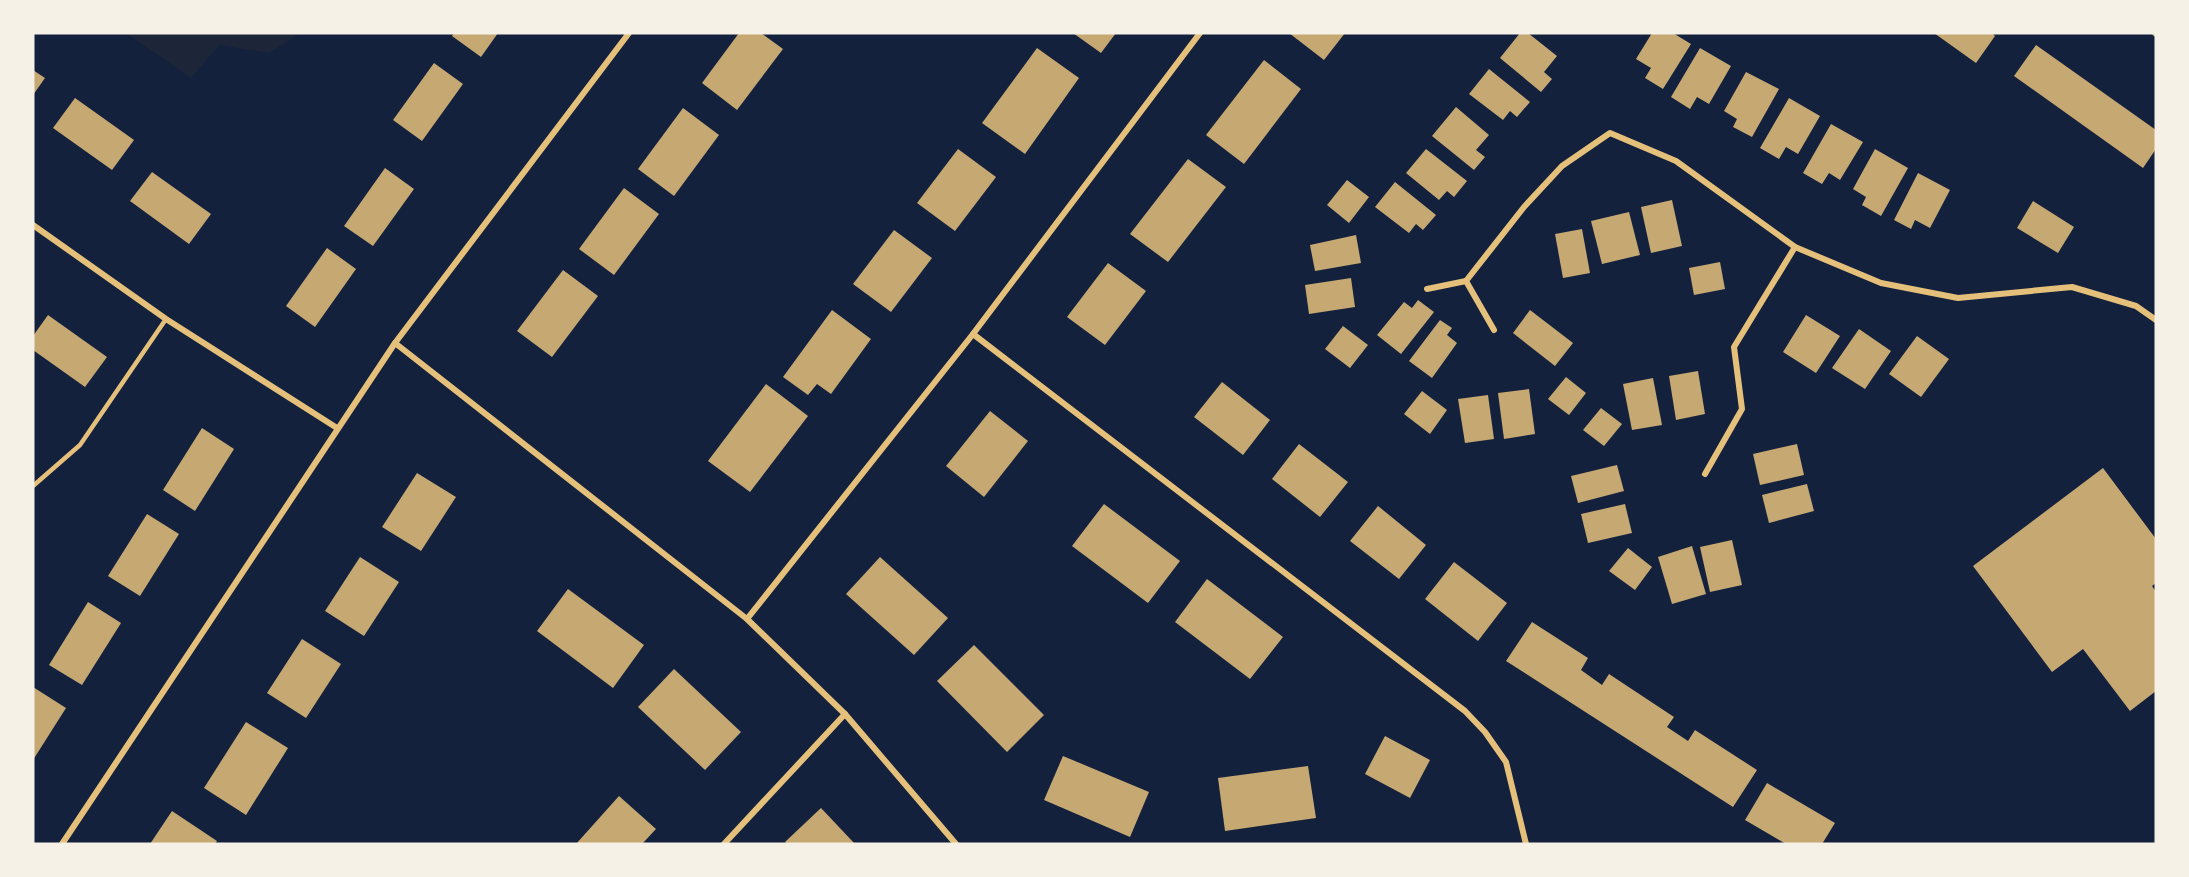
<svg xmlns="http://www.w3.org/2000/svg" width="2189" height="877" viewBox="0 0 2189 877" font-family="'PT Sans',sans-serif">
	<rect width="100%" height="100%" fill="#14213d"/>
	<!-- green -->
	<path fill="#1d2539" d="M 126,33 L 301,33 L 269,53 L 219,45 L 191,78 Z"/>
	<!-- building -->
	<g fill="#c6a872">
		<path d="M 454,33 L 498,33 L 481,57 L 452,36 Z"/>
		<path d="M 739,33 L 761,33 L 783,49 L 737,110 L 702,83 Z"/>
		<path d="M 1073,33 L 1116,33 L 1101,53 Z"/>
		<path d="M 1289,33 L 1345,33 L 1324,60 Z"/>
		<path d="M 1520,33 L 1528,33 L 1557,56 L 1544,72 L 1552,79 L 1541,92 L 1500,58 Z"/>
		<path d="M 1652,33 L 1673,33 L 1691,44 L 1663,89 L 1645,78 L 1651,68 L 1636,59 Z"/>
		<path d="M 1934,33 L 1992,33 L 1995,36 L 1976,63 Z"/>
		<path d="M 2036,45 L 2156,130 L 2156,149 L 2143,168 L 2014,76 Z"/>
		<path d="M 1037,48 L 1079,78 L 1025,154 L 982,123 Z"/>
		<path d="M 1700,48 L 1731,66 L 1709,104 L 1697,97 L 1690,109 L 1671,97 Z"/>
		<path d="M 1264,60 L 1301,89 L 1244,164 L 1206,135 Z"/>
		<path d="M 434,63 L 463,84 L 422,141 L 393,120 Z"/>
		<path d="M 1489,69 L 1530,102 L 1517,117 L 1510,111 L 1503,120 L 1469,94 Z"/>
		<path d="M 33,70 L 45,78 L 33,95 Z"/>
		<path d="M 1746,72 L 1779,89 L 1752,137 L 1733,127 L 1737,119 L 1724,111 Z"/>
		<path d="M 75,98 L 134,140 L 112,170 L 53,128 Z"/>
		<path d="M 1789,98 L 1820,116 L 1798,154 L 1786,147 L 1779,159 L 1760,148 Z"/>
		<path d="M 1456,107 L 1489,135 L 1476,150 L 1485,157 L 1474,170 L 1432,136 Z"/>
		<path d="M 683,108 L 719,135 L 674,196 L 638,169 Z"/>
		<path d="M 1831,124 L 1863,142 L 1840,180 L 1829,173 L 1822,184 L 1803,173 Z"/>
		<path d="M 958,149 L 996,177 L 955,231 L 917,203 Z"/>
		<path d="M 1426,149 L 1467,181 L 1454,197 L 1447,191 L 1439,200 L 1406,173 Z"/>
		<path d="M 1875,149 L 1908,168 L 1881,216 L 1862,205 L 1866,197 L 1853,189 Z"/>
		<path d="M 1188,159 L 1226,187 L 1168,262 L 1130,234 Z"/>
		<path d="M 385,168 L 414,189 L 373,246 L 344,226 Z"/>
		<path d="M 152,172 L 211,214 L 189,244 L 130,201 Z"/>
		<path d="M 1918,173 L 1950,190 L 1930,228 L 1915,220 L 1911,229 L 1894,220 Z"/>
		<path d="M 1347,180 L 1369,197 L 1349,223 L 1327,205 Z"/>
		<path d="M 1395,182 L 1436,215 L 1423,230 L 1416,224 L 1409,233 L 1375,207 Z"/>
		<path d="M 624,188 L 659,214 L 614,275 L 579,249 Z"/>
		<path d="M 1672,200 L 1682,246 L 1651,253 L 1641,207 Z"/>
		<path d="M 2033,201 L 2074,227 L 2058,253 L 2017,228 Z"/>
		<path d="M 1629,212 L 1640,255 L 1602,264 L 1591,221 Z"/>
		<path d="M 1582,229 L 1590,273 L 1563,278 L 1555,234 Z"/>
		<path d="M 894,230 L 932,258 L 891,312 L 853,284 Z"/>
		<path d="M 1356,235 L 1361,263 L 1315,271 L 1310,245 Z"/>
		<path d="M 327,248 L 356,269 L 315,327 L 286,306 Z"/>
		<path d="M 1720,262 L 1725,289 L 1694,295 L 1689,268 Z"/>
		<path d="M 1108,263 L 1146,291 L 1105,345 L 1067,317 Z"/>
		<path d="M 563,270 L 598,296 L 552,357 L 517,331 Z"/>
		<path d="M 1351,278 L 1355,307 L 1309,314 L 1305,285 Z"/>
		<path d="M 1418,300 L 1434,312 L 1401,354 L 1377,335 L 1404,302 L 1412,308 Z"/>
		<path d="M 832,310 L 871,339 L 831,394 L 817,384 L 808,395 L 783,377 Z"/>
		<path d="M 1530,310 L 1573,343 L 1555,366 L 1513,333 Z"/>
		<path d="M 48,315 L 107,357 L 85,387 L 33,350 L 33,336 Z"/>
		<path d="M 1806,315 L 1840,336 L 1816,373 L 1783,352 Z"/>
		<path d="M 1440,320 L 1452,328 L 1447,335 L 1457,343 L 1432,378 L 1409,361 Z"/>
		<path d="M 1343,326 L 1368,345 L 1350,368 L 1325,349 Z"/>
		<path d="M 1859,329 L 1891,351 L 1865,389 L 1832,368 Z"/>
		<path d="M 1917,336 L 1949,359 L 1921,397 L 1889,374 Z"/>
		<path d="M 1698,371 L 1705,414 L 1676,420 L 1669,376 Z"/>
		<path d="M 1566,377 L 1586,393 L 1569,415 L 1548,399 Z"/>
		<path d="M 1653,378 L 1662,425 L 1632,430 L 1623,384 Z"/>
		<path d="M 1222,382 L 1270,420 L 1243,455 L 1194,417 Z"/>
		<path d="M 766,384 L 808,416 L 750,492 L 708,461 Z"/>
		<path d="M 1529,389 L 1535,434 L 1504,439 L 1498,393 Z"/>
		<path d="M 1422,391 L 1447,410 L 1430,434 L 1404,414 Z"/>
		<path d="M 1488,395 L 1494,439 L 1465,443 L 1458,399 Z"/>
		<path d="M 1601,408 L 1622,424 L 1604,446 L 1583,430 Z"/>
		<path d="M 990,411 L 1028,441 L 984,497 L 946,466 Z"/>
		<path d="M 202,428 L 234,449 L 195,511 L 163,490 Z"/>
		<path d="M 1299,444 L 1348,482 L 1320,517 L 1272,479 Z"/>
		<path d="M 1797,444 L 1804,475 L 1760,485 L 1753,454 Z"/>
		<path d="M 1617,465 L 1624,491 L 1578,503 L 1571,476 Z"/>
		<path d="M 2103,468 L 2156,539 L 2156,583 L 2152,586 L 2156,592 L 2156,691 L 2130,711 L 2083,649 L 2052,672 L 1973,566 Z"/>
		<path d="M 417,473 L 456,497 L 421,551 L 382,527 Z"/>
		<path d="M 1807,484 L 1814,511 L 1769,523 L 1762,495 Z"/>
		<path d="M 1104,504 L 1180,561 L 1148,603 L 1072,546 Z"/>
		<path d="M 1625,504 L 1632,533 L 1588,543 L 1581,514 Z"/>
		<path d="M 1378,506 L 1426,545 L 1399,579 L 1350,541 Z"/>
		<path d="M 147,514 L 179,534 L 140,596 L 108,576 Z"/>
		<path d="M 1732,540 L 1742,585 L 1710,592 L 1700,547 Z"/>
		<path d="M 1692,546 L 1706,594 L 1672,604 L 1658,557 Z"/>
		<path d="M 1628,548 L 1652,567 L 1635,590 L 1609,571 Z"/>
		<path d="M 360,557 L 399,582 L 364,636 L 325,611 Z"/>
		<path d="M 880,557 L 948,618 L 914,655 L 846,594 Z"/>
		<path d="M 1454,562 L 1507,603 L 1478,641 L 1425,599 Z"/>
		<path d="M 1207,579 L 1283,637 L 1250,679 L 1175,622 Z"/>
		<path d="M 568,589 L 644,645 L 613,688 L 537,631 Z"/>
		<path d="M 88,602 L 121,623 L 82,685 L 49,665 Z"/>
		<path d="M 1532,622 L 1588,658 L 1581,670 L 1602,685 L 1609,674 L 1674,717 L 1667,727 L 1688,741 L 1695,730 L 1757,770 L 1733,807 L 1506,661 Z"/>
		<path d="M 302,639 L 341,664 L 306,718 L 267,693 Z"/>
		<path d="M 974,645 L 1044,715 L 1007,752 L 937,681 Z"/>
		<path d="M 674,669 L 741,732 L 705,770 L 638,707 Z"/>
		<path d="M 33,687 L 66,708 L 33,760 Z"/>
		<path d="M 246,722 L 288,748 L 246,815 L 204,788 Z"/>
		<path d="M 1385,736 L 1430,760 L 1410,798 L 1365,774 Z"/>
		<path d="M 1063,756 L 1149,792 L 1130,837 L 1044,800 Z"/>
		<path d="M 1308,766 L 1316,818 L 1225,831 L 1218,778 Z"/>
		<path d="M 1767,783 L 1835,823 L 1822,844 L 1786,844 L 1745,820 Z"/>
		<path d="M 619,796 L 656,829 L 642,844 L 576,844 Z"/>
		<path d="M 821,808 L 855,844 L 788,844 L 785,842 Z"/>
		<path d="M 172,811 L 217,841 L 215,844 L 150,844 Z"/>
	</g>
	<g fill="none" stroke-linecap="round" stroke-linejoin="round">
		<!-- service -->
		<path stroke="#e5c07b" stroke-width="4.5" d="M 33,486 L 80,445 L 166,319"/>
		<!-- minor -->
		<g stroke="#e5c07b" stroke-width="6">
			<path d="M 2155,33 L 2156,34"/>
			<path d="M 33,225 L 166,319 L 337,428"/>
			<path d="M 1466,281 L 1524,207 L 1562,166 L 1610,133 L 1676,161 L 1795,247 L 1881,283 L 1958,298 L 2072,287 L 2136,306 L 2156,320"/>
			<path d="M 1427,289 L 1466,281 L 1494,330"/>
			<path d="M 973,334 L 1465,711 L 1485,732 L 1506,762 L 1526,844"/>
			<path d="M 395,343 L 747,619 L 845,714 L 956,844"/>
			<path d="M 1705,474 L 1742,409 L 1734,347 L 1795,247"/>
			<path d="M 747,619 L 973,334 L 1200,33"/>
			<path d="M 62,844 L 395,343 L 629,33"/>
			<path d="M 724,844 L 845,714"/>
		</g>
	</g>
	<!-- border -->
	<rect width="2189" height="877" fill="none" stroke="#f6f1e7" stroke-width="69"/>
</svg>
